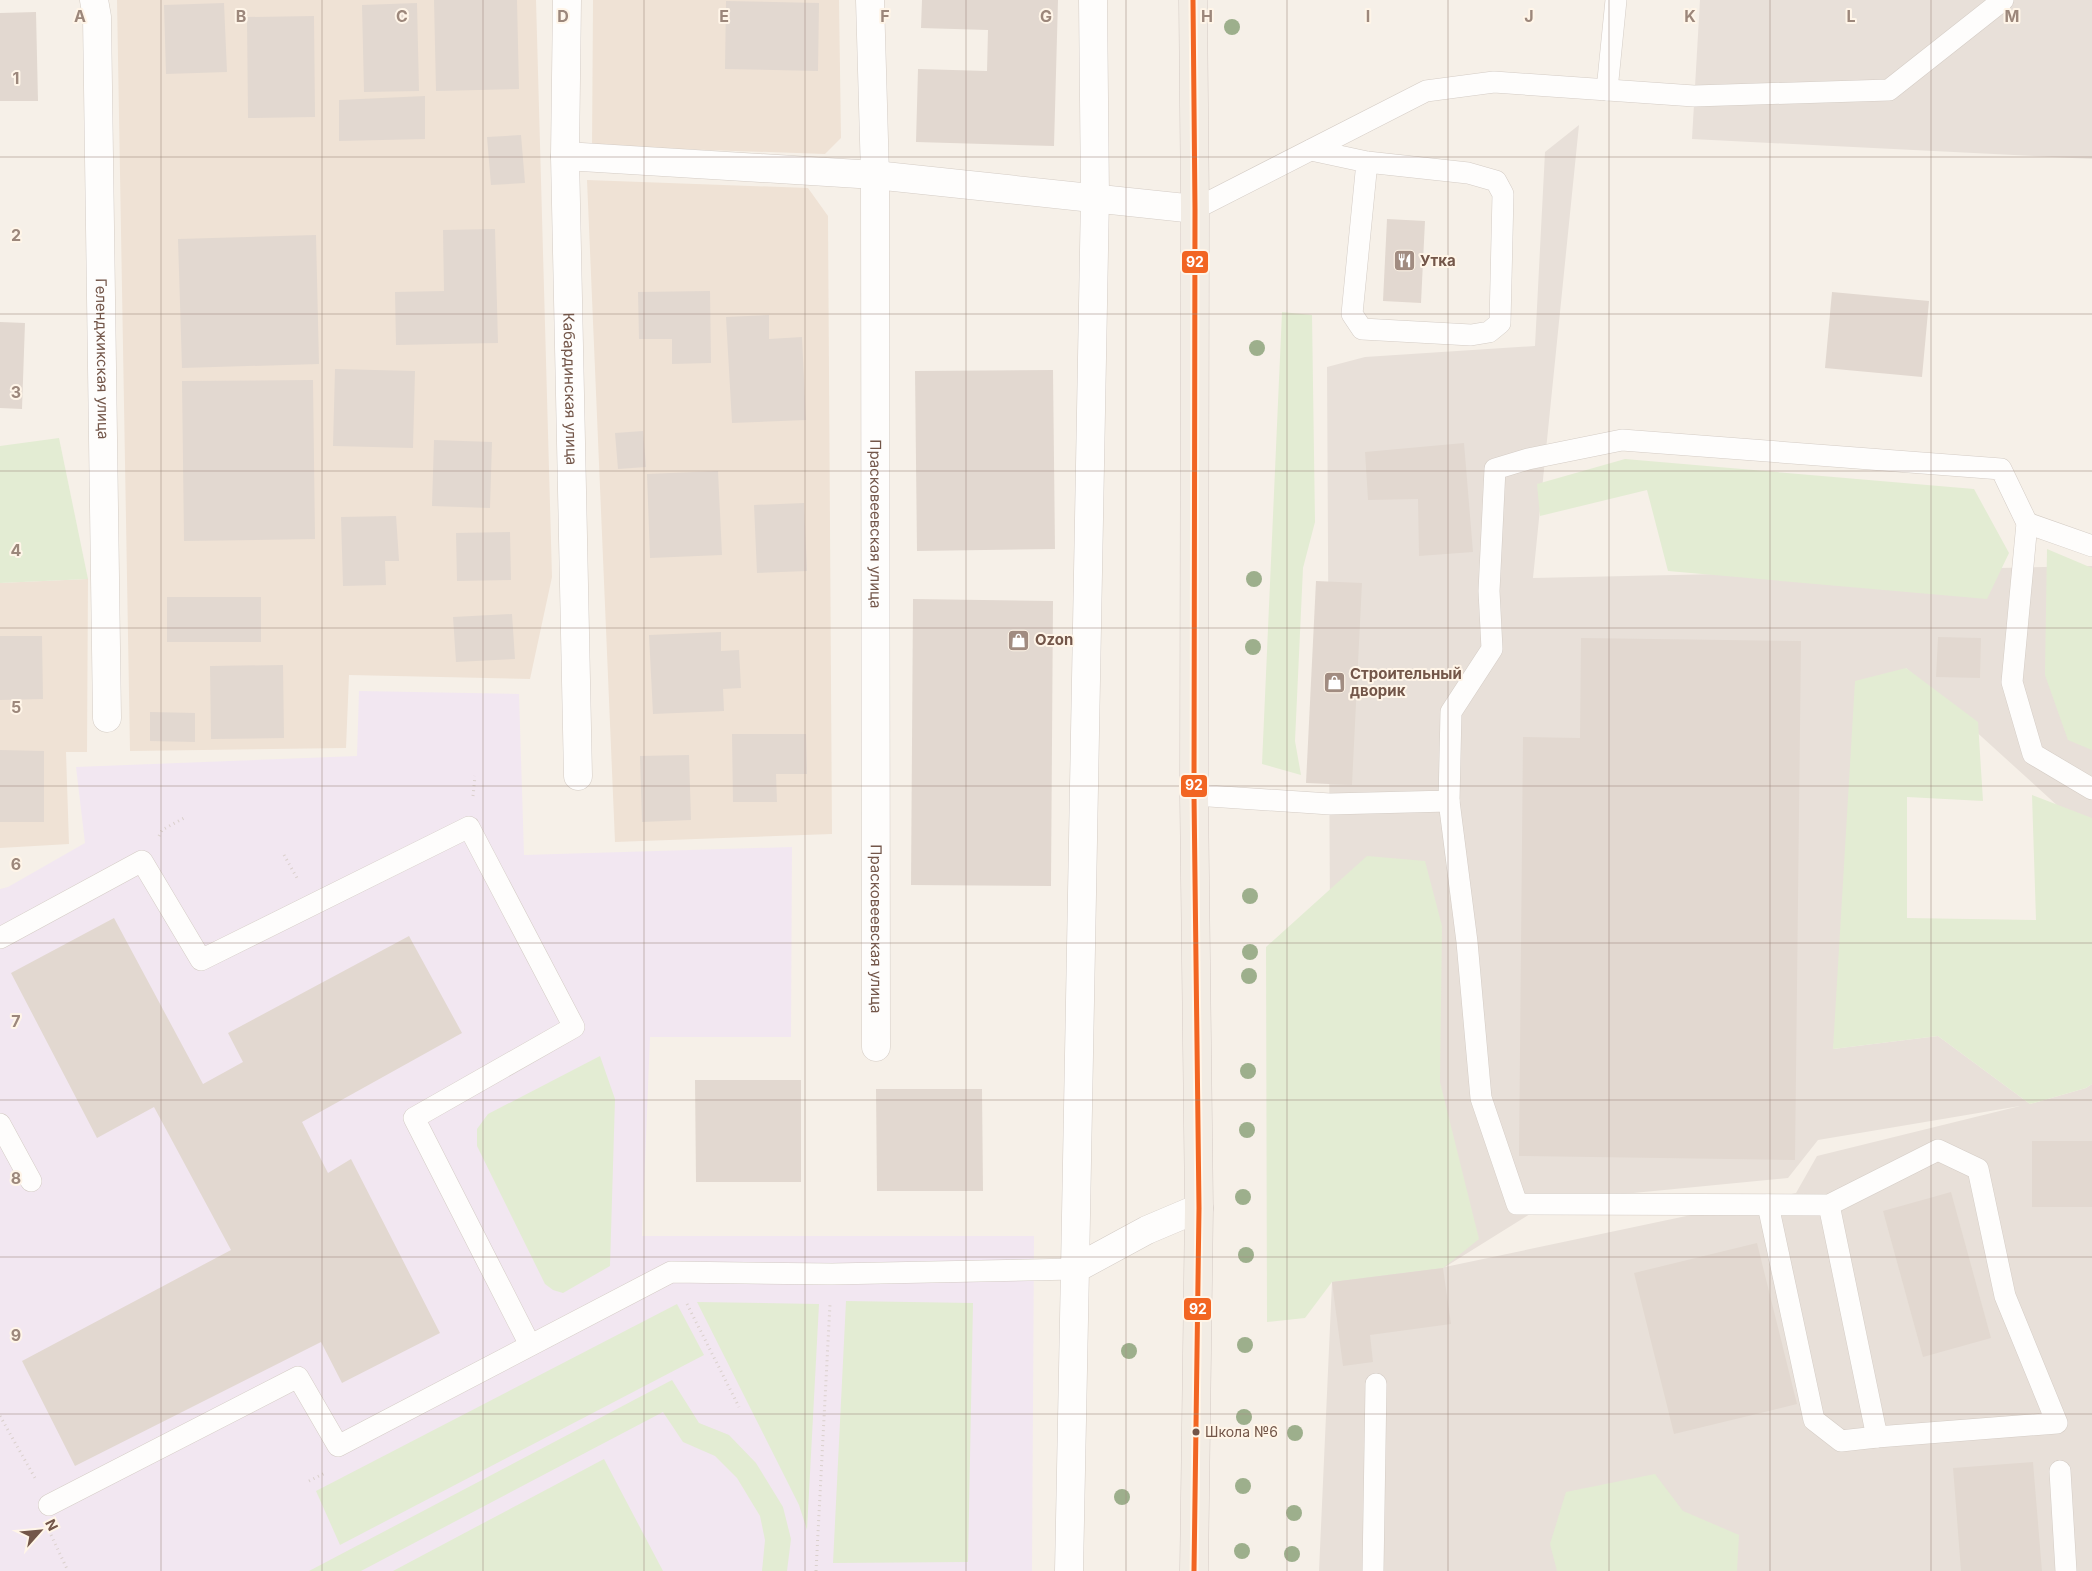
<svg xmlns="http://www.w3.org/2000/svg" width="2092" height="1571" viewBox="0 0 2092 1571" font-family="Inter,sans-serif">
	<rect width="100%" height="100%" fill="#f6f0e8"/>
	<!-- residential -->
	<g fill="#efe2d5">
		<path d="M 117,0 L 536,0 L 552,577 L 530,679 L 349,675 L 346,748 L 130,751 Z"/>
		<path d="M 593,0 L 839,0 L 841,138 L 825,154 L 592,146 Z"/>
		<path d="M 587,180 L 808,188 L 828,216 L 832,834 L 615,842 Z"/>
		<path d="M 88,579 L 87,752 L 66,752 L 69,844 L 0,848 L 0,583 Z"/>
	</g>
	<!-- industrial -->
	<g fill="#e8e0d9" fill-rule="evenodd">
		<path d="M 1700,0 L 2092,0 L 2092,159 L 1692,139 Z"/>
		<path d="M 1579,125 L 1533,578 L 2092,566 L 2092,837 L 1906,668 L 1833,1049 L 1938,1036 L 2030,1104 L 2086,1088 L 2092,1084 L 2092,1571 L 1319,1571 L 1332,1282 L 1327,367 L 1365,357 L 1535,346 L 1545,152 ZM 2020,1106 L 1817,1156 L 1796,1193 L 1445,1267 L 1551,1201 L 1788,1178 L 1818,1140 Z"/>
	</g>
	<!-- education -->
	<path fill="#f2e7f1" d="M 359,691 L 519,694 L 524,855 L 792,847 L 791,1037 L 650,1037 L 642,1236 L 1034,1236 L 1032,1571 L 0,1571 L 0,889 L 8,887 L 85,843 L 76,767 L 357,756 Z"/>
	<!-- green -->
	<g fill="#e3ecd3">
		<path d="M 1282,312 L 1312,315 L 1315,522 L 1303,568 L 1295,741 L 1301,775 L 1262,764 Z"/>
		<path d="M 59,438 L 88,579 L 0,583 L 0,446 Z"/>
		<path d="M 1625,459 L 1974,489 L 2009,553 L 1987,599 L 1668,571 L 1647,490 L 1540,516 L 1537,484 Z"/>
		<path d="M 2047,549 L 2092,568 L 2092,750 L 2068,740 L 2045,675 Z"/>
		<path d="M 1906,668 L 1978,722 L 1983,801 L 1907,797 L 1907,918 L 2036,920 L 2032,795 L 2092,818 L 2092,1084 L 2086,1088 L 2030,1104 L 1938,1036 L 1833,1049 L 1855,681 Z"/>
		<path d="M 1367,856 L 1425,861 L 1442,926 L 1440,1082 L 1479,1239 L 1443,1268 L 1332,1282 L 1305,1318 L 1267,1322 L 1266,947 Z"/>
		<path d="M 600,1056 L 615,1099 L 610,1266 L 563,1293 L 553,1290 L 545,1284 L 477,1146 L 477,1129 L 488,1114 Z"/>
		<path d="M 846,1301 L 973,1303 L 968,1562 L 833,1563 Z"/>
		<path d="M 697,1302 L 819,1304 L 807,1530 L 799,1505 Z"/>
		<path d="M 677,1304 L 704,1355 L 340,1545 L 316,1491 Z"/>
		<path d="M 672,1380 L 699,1423 L 729,1435 L 756,1463 L 783,1507 L 791,1539 L 787,1571 L 762,1571 L 765,1540 L 760,1516 L 737,1478 L 715,1456 L 683,1442 L 663,1412 L 361,1571 L 309,1571 Z"/>
		<path d="M 604,1459 L 663,1571 L 393,1571 Z"/>
		<path d="M 1655,1474 L 1683,1511 L 1739,1535 L 1737,1571 L 1557,1571 L 1550,1544 L 1566,1492 Z"/>
	</g>
	<!-- building -->
	<g fill="#e2d8d0">
		<path d="M 434,0 L 517,0 L 519,89 L 436,91 Z"/>
		<path d="M 922,0 L 1058,0 L 1054,146 L 916,142 L 918,69 L 987,71 L 988,30 L 921,28 Z"/>
		<path d="M 726,1 L 819,3 L 818,71 L 725,69 Z"/>
		<path d="M 224,3 L 227,72 L 166,74 L 164,5 Z"/>
		<path d="M 417,3 L 419,91 L 364,92 L 362,5 Z"/>
		<path d="M 36,12 L 38,101 L 0,101 L 0,13 Z"/>
		<path d="M 314,16 L 315,117 L 248,118 L 247,17 Z"/>
		<path d="M 425,96 L 425,139 L 339,141 L 339,100 Z"/>
		<path d="M 521,135 L 525,183 L 491,185 L 487,137 Z"/>
		<path d="M 1387,219 L 1425,221 L 1421,303 L 1383,301 Z"/>
		<path d="M 495,229 L 498,343 L 396,345 L 395,292 L 444,291 L 443,230 Z"/>
		<path d="M 316,235 L 319,364 L 182,368 L 178,239 Z"/>
		<path d="M 710,291 L 711,363 L 672,364 L 672,339 L 639,339 L 638,292 Z"/>
		<path d="M 1832,292 L 1929,301 L 1922,377 L 1825,368 Z"/>
		<path d="M 769,315 L 769,339 L 802,337 L 806,420 L 732,423 L 726,317 Z"/>
		<path d="M 0,322 L 25,323 L 22,409 L 0,408 Z"/>
		<path d="M 335,369 L 415,371 L 413,448 L 333,446 Z"/>
		<path d="M 1053,370 L 1055,549 L 917,551 L 915,371 Z"/>
		<path d="M 313,380 L 315,539 L 184,541 L 182,381 Z"/>
		<path d="M 643,431 L 646,467 L 618,469 L 615,433 Z"/>
		<path d="M 434,440 L 492,442 L 490,508 L 432,506 Z"/>
		<path d="M 1464,443 L 1473,552 L 1419,556 L 1418,499 L 1368,500 L 1365,452 Z"/>
		<path d="M 718,471 L 722,555 L 650,558 L 647,474 Z"/>
		<path d="M 804,503 L 807,571 L 757,573 L 754,505 Z"/>
		<path d="M 396,516 L 399,561 L 385,561 L 386,585 L 343,586 L 341,517 Z"/>
		<path d="M 510,532 L 511,580 L 457,581 L 456,533 Z"/>
		<path d="M 1316,581 L 1362,583 L 1352,785 L 1306,783 Z"/>
		<rect x="167" y="597" width="94" height="45"/>
		<path d="M 913,599 L 1053,601 L 1051,886 L 911,885 Z"/>
		<path d="M 512,614 L 515,659 L 456,662 L 453,617 Z"/>
		<path d="M 721,632 L 721,651 L 739,650 L 741,688 L 723,689 L 724,711 L 653,714 L 649,635 Z"/>
		<path d="M 0,636 L 42,636 L 43,699 L 0,700 Z"/>
		<path d="M 1938,637 L 1981,638 L 1980,678 L 1936,677 Z"/>
		<path d="M 1581,638 L 1801,641 L 1795,1160 L 1519,1156 L 1523,737 L 1580,738 Z"/>
		<path d="M 283,665 L 284,738 L 211,739 L 210,666 Z"/>
		<path d="M 150,712 L 195,713 L 195,742 L 150,741 Z"/>
		<path d="M 732,734 L 806,734 L 807,774 L 776,774 L 777,802 L 733,802 Z"/>
		<path d="M 0,750 L 44,751 L 44,822 L 0,822 Z"/>
		<path d="M 689,755 L 691,820 L 642,822 L 640,756 Z"/>
		<path d="M 114,918 L 203,1084 L 243,1062 L 228,1033 L 409,936 L 462,1033 L 302,1122 L 328,1173 L 351,1159 L 440,1333 L 342,1383 L 321,1342 L 75,1466 L 22,1361 L 231,1250 L 154,1107 L 97,1138 L 11,973 Z"/>
		<path d="M 695,1080 L 801,1080 L 801,1182 L 696,1182 Z"/>
		<path d="M 876,1089 L 982,1089 L 983,1191 L 877,1191 Z"/>
		<rect x="2032" y="1141" width="60" height="66"/>
		<path d="M 1951,1192 L 1991,1338 L 1923,1357 L 1883,1211 Z"/>
		<path d="M 1757,1243 L 1797,1404 L 1674,1434 L 1634,1273 Z"/>
		<path d="M 1443,1268 L 1451,1324 L 1370,1335 L 1373,1362 L 1343,1366 L 1332,1282 Z"/>
		<path d="M 2033,1462 L 2042,1571 L 1961,1571 L 1953,1468 Z"/>
	</g>
	<g fill="none" stroke-linecap="round" stroke-linejoin="round">
		<defs>
			<g id="service">
				<path d="M 1607,90 L 1616,0"/>
				<path d="M 1311,150 L 1367,162 L 1468,173 L 1496,181 L 1503,194 L 1500,323 L 1489,332 L 1471,335 L 1362,329 L 1352,314 L 1367,162"/>
				<path d="M 1195,209 L 1426,91 L 1494,82 L 1694,96 L 1889,90 L 2003,0"/>
				<path d="M 2027,523 L 2092,546"/>
				<path d="M 1194,795 L 1330,804 L 1449,801 L 1451,712 L 1492,649 L 1489,591 L 1495,469 L 1528,459 L 1622,440 L 2001,469 L 2027,523 L 2012,682 L 2033,754 L 2092,789"/>
				<path d="M 1449,801 L 1467,942 L 1481,1098 L 1517,1204 L 1829,1205 L 1938,1150 L 1978,1169 L 2005,1296 L 2057,1423 L 1877,1437 L 1829,1205"/>
				<path d="M 0,938 L 142,861 L 201,960 L 469,827 L 574,1027 L 414,1118 L 530,1345"/>
				<path d="M 0,1124 L 31,1181"/>
				<path d="M 1768,1205 L 1814,1420 L 1841,1441 L 1877,1437"/>
				<path d="M 2060,1471 L 2066,1571"/>
				<path d="M 49,1505 L 298,1377 L 338,1446 L 671,1272 L 832,1274 L 1075,1269"/>
				<path d="M 1373,1571 L 1376,1384"/>
			</g>
			<g id="minor">
				<path id="s1" d="M 94,0 L 97,17 L 107,718"/>
				<path id="s2" d="M 567,0 L 565,156 L 578,776"/>
				<path id="s3" d="M 870,0 L 875,175 L 876,1047"/>
				<path d="M 565,156 L 875,175 L 1195,209"/>
				<path d="M 1075,1269 L 1095,197 L 1093,0"/>
				<path d="M 1069,1571 L 1075,1269 L 1147,1230 L 1199,1208"/>
			</g>
			<path id="primary" d="M 1193,0 L 1195,209 L 1194,795 L 1199,1208 L 1194,1571"/>
		</defs>
		<!-- service casing -->
		<use href="#service" stroke="#d4ccc5" stroke-width="22"/>
		<!-- minor casing -->
		<use href="#minor" stroke="#d4ccc5" stroke-width="29"/>
		<!-- primary casing -->
		<use href="#primary" stroke="#d5cbc5" stroke-width="29"/>
		<!-- path -->
		<g stroke="#dad0cc" stroke-width="3" stroke-dasharray="1 4" stroke-linecap="butt">
			<path d="M 473,796 L 475,776"/>
			<path d="M 159,836 L 162,830 L 184,818"/>
			<path d="M 284,855 L 297,878"/>
			<path d="M 687,1304 L 739,1407"/>
			<path d="M 0,1416 L 35,1478"/>
			<path d="M 309,1481 L 325,1473"/>
			<path d="M 51,1535 L 68,1571"/>
			<path d="M 816,1571 L 830,1304"/>
		</g>
		<!-- service -->
		<use href="#service" stroke="#fefdfc" stroke-width="21"/>
		<!-- minor -->
		<use href="#minor" stroke="#fefdfc" stroke-width="28"/>
		<!-- primary -->
		<use href="#primary" stroke="#f2ece4" stroke-width="28"/>
		<defs>
			<path id="bus-1" d="M 1193,0 L 1195,209 L 1194,795 L 1199,1208 L 1194,1571"/>
		</defs>
		<!-- bus-1 casing -->
		<use href="#bus-1" stroke="#fff5e8" stroke-width="9"/>
		<!-- bus-1 -->
		<use href="#bus-1" stroke="#f26522" stroke-width="5"/>
	</g>
	<!-- trees -->
	<g fill="#9daf8c">
		<circle cx="1232" cy="27" r="8"/>
		<circle cx="1257" cy="348" r="8"/>
		<circle cx="1254" cy="579" r="8"/>
		<circle cx="1253" cy="647" r="8"/>
		<circle cx="1250" cy="896" r="8"/>
		<circle cx="1250" cy="952" r="8"/>
		<circle cx="1249" cy="976" r="8"/>
		<circle cx="1248" cy="1071" r="8"/>
		<circle cx="1247" cy="1130" r="8"/>
		<circle cx="1243" cy="1197" r="8"/>
		<circle cx="1246" cy="1255" r="8"/>
		<circle cx="1245" cy="1345" r="8"/>
		<circle cx="1129" cy="1351" r="8"/>
		<circle cx="1244" cy="1417" r="8"/>
		<circle cx="1295" cy="1433" r="8"/>
		<circle cx="1243" cy="1486" r="8"/>
		<circle cx="1122" cy="1497" r="8"/>
		<circle cx="1294" cy="1513" r="8"/>
		<circle cx="1242" cy="1551" r="8"/>
		<circle cx="1292" cy="1554" r="8"/>
	</g>
	<!-- grid -->
	<path fill="none" stroke="#9c877b" stroke-width="1" stroke-opacity="0.55" d="M 161,0 L 161,1571M 322,0 L 322,1571M 483,0 L 483,1571M 644,0 L 644,1571M 805,0 L 805,1571M 966,0 L 966,1571M 1126,0 L 1126,1571M 1287,0 L 1287,1571M 1448,0 L 1448,1571M 1609,0 L 1609,1571M 1770,0 L 1770,1571M 1931,0 L 1931,1571M 0,157 L 2092,157M 0,314 L 2092,314M 0,471 L 2092,471M 0,628 L 2092,628M 0,786 L 2092,786M 0,943 L 2092,943M 0,1100 L 2092,1100M 0,1257 L 2092,1257M 0,1414 L 2092,1414"/>
	<!-- icons -->
	<defs>
		<symbol id="restaurant-square" viewBox="-11 -11 22 22"><rect x="-9" y="-9" width="18" height="18" rx="4" fill="#a18c81" stroke="#fff5e8"/><path d="M-5-6h1v4h1v-4h1v4h1v-4h1v5L-1.5 .5V6h-2V.5L-5-1ZM5-6V6H3V1.5H1.5Q1.5-4 5-6Z" fill="#fff"/></symbol>
		<symbol id="shop-square" viewBox="-11 -11 22 22"><rect x="-9" y="-9" width="18" height="18" rx="4" fill="#a18c81" stroke="#fff5e8"/><path d="M-5-2.5h2.3a2.7 3.5 0 0 1 5.4 0H5L5.5 6h-11ZM-1.5-2.5h3a1.5 2.3 0 0 0-3 0Z" fill="#fff"/></symbol>
	</defs>
	<g fill-rule="evenodd">
		<use href="#restaurant-square" x="1392" y="248" width="25" height="25"/>
		<use href="#shop-square" x="1006" y="628" width="25" height="25"/>
		<use href="#shop-square" x="1322" y="670" width="25" height="25"/>
	</g>
	<!-- markers -->
	<circle fill="#735649" stroke="#fff5e8" stroke-width="2" cx="1196" cy="1432" r="4.5"/>
	<g text-anchor="middle" stroke-width="4" stroke-linejoin="round" paint-order="stroke">
		<!-- bus labels -->
		<g font-size="14" fill="#735649" stroke="#fff5e8" text-anchor="start">
			<text x="1205" y="1437">Школа №6</text>
		</g>
		<!-- poi labels -->
		<g font-size="15" font-weight="bold" fill="#735649" stroke="#fff5e8" text-anchor="start">
			<text x="1420" y="266">Утка</text>
			<text x="1035" y="645">Ozon</text>
			<text x="1350" y="679">Строительный<tspan x="1350" dy="17">дворик</tspan></text>
		</g>
		<!-- street labels -->
		<g font-size="15" fill="#735649" stroke="#fff5e8">
			<text dy="5" stroke="none"><textPath href="#s1" startOffset="359">Геленджикская улица</textPath></text>
			<text dy="5" stroke="none"><textPath href="#s2" startOffset="389">Кабардинская улица</textPath></text>
			<text dy="5" stroke="none"><textPath href="#s3" startOffset="524">Прасковеевская улица</textPath></text>
			<text dy="5" stroke="none"><textPath href="#s3" startOffset="929">Прасковеевская улица</textPath></text>
		</g>
	</g>
	<g font-size="16" text-anchor="middle" font-weight="bold" fill="#9c877b" stroke="#fff5e8" stroke-width="4" stroke-linejoin="round" paint-order="stroke">
		<text x="80" y="22">A</text>
		<text x="241" y="22">B</text>
		<text x="402" y="22">C</text>
		<text x="563" y="22">D</text>
		<text x="724" y="22">E</text>
		<text x="885" y="22">F</text>
		<text x="1046" y="22">G</text>
		<text x="1207" y="22">H</text>
		<text x="1368" y="22">I</text>
		<text x="1529" y="22">J</text>
		<text x="1690" y="22">K</text>
		<text x="1851" y="22">L</text>
		<text x="2012" y="22">M</text>
		<text x="16" y="84">1</text>
		<text x="16" y="241">2</text>
		<text x="16" y="398">3</text>
		<text x="16" y="556">4</text>
		<text x="16" y="713">5</text>
		<text x="16" y="870">6</text>
		<text x="16" y="1027">7</text>
		<text x="16" y="1184">8</text>
		<text x="16" y="1341">9</text>
	</g>
	<g stroke="#fff5e8" stroke-width="2">
		<rect x="1181" y="250" width="28" height="24" rx="5" fill="#f26522"/>
		<rect x="1180" y="774" width="28" height="24" rx="5" fill="#f26522"/>
		<rect x="1183" y="1297" width="29" height="24" rx="5" fill="#f26522"/>
	</g>
	<g font-size="14" text-anchor="middle" font-weight="bold" fill="#fff">
		<text x="1195" y="267">92</text>
		<text x="1194" y="790">92</text>
		<text x="1198" y="1314">92</text>
	</g>
	<!-- north arrow -->
	<g transform="translate(40 1531) rotate(63)" stroke="#fff5e8" stroke-width="4" paint-order="stroke">
	<path d="M0-4L9 19L0 12L-9 19Z" fill="#735649"/>
	<text y="-8" font-size="14" font-weight="bold" text-anchor="middle" fill="#735649">N</text>
	</g>
</svg>
